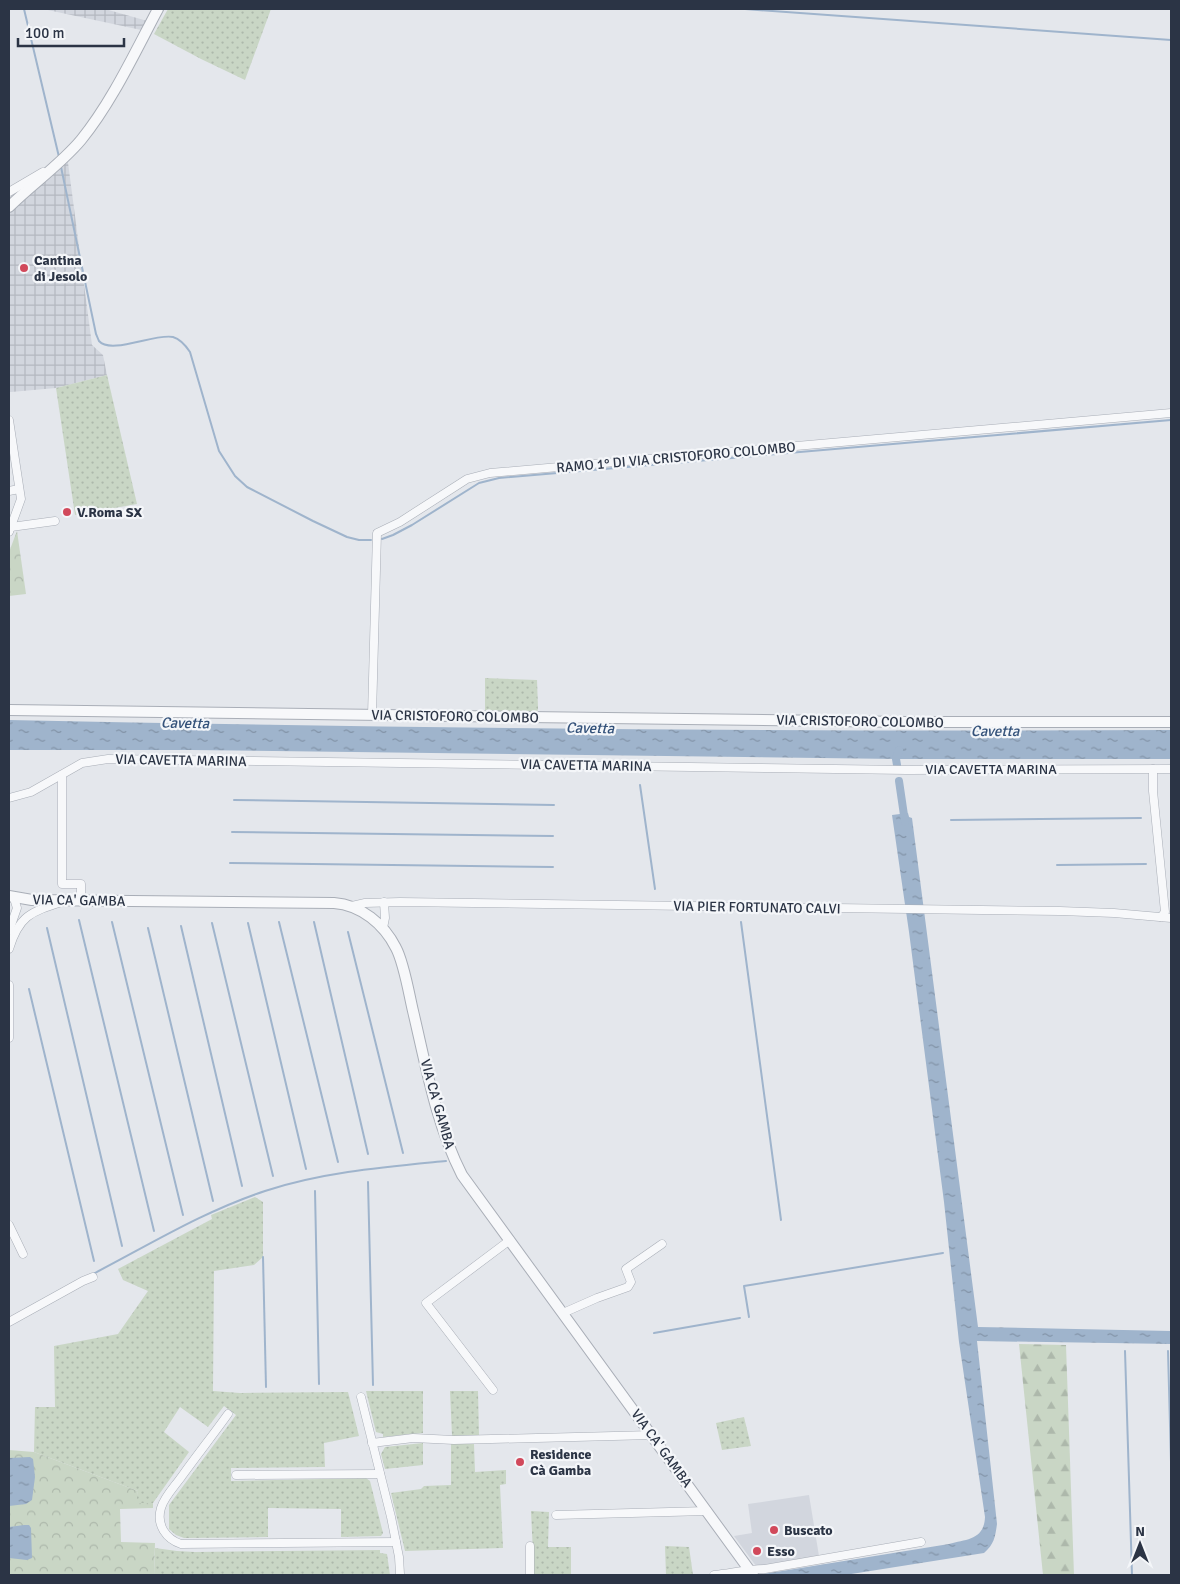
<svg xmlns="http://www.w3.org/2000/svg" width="1180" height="1584" viewBox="0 0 1180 1584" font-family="Signika,sans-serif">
	<defs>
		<pattern id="industrial-grid" width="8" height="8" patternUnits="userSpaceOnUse" patternTransform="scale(1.25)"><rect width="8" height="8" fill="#d2d6de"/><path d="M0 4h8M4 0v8" fill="none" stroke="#b4b8c0"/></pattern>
		<pattern id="grass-dots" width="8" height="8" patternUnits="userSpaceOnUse" patternTransform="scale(1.25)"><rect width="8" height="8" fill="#c9d6c5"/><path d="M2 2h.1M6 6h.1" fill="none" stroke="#adb8ab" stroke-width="1.8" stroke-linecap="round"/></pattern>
		<pattern id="forest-firs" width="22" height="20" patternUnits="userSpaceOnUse" patternTransform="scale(1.25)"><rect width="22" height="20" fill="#c9d6c5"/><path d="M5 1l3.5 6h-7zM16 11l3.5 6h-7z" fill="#adb8ab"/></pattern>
		<pattern id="park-crowns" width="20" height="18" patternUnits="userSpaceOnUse" patternTransform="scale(1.25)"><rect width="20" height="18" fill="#c9d6c5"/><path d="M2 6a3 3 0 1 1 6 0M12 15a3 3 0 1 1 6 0" fill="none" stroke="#adb8ab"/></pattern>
		<pattern id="water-ripples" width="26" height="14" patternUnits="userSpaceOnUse" patternTransform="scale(1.25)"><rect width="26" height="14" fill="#9fb4cc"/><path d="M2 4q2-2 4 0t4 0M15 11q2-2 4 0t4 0" fill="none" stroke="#8293a7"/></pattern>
	</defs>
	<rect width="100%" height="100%" fill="#e4e7ec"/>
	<!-- built -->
	<path fill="#d2d6de" d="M 809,1495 L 819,1556 L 760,1567 L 756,1566 L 734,1536 L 752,1533 L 748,1504 Z"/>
	<!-- industrial -->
	<g fill="url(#industrial-grid)">
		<path d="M 43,9 L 105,9 L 151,22 L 146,31 Z"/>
		<path d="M 67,155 L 92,345 L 103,355 L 107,375 L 56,388 L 11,392 L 9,392 L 9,207 Z"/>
	</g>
	<!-- grass -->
	<g fill="url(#grass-dots)">
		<path d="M 168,9 L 271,9 L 245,80 L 201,59 L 154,34 Z"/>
		<path d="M 107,375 L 137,504 L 75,515 L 56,388 Z"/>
		<path d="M 485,678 L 537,680 L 538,708 L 537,714 L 485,713 Z"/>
		<path d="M 255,1197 L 263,1202 L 263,1257 L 254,1265 L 214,1271 L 213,1391 L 240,1393 L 348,1392 L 359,1436 L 324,1443 L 325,1467 L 231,1468 L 231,1481 L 366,1478 L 370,1481 L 383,1533 L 381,1536 L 341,1537 L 341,1509 L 268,1508 L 268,1537 L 184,1538 L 176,1535 L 169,1529 L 169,1505 L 236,1415 L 224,1406 L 208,1427 L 180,1407 L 164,1432 L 189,1452 L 153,1503 L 135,1503 L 138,1491 L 34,1452 L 35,1407 L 55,1407 L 54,1346 L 118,1334 L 148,1291 L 123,1280 L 118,1269 L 212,1219 L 211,1215 Z"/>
		<path d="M 366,1391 L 423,1391 L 423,1433 L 383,1437 L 383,1434 L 376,1432 Z"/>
		<path d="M 450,1391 L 478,1391 L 479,1436 L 452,1436 Z"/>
		<path d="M 744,1417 L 751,1446 L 722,1450 L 716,1423 Z"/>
		<path d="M 423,1443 L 423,1465 L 385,1469 L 381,1454 L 385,1447 Z"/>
		<path d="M 451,1443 L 474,1444 L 475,1472 L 506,1470 L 506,1484 L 500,1485 L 503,1548 L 405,1551 L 391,1493 L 421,1489 L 424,1486 L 451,1485 Z"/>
		<path d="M 531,1511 L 549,1512 L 548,1547 L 571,1547 L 571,1575 L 534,1575 Z"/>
		<path d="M 665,1546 L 689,1547 L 693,1575 L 666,1575 Z"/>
		<path d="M 155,1548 L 177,1551 L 195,1552 L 380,1550 L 380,1553 L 387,1554 L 390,1575 L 154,1575 Z"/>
	</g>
	<!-- forest -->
	<path fill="url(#forest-firs)" d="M 1019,1344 L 1066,1345 L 1074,1575 L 1043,1575 Z"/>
	<!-- park -->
	<g fill="url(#park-crowns)">
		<path d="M 17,531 L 26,594 L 9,596 L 9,552 Z"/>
		<path d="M 9,1450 L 34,1452 L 138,1491 L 136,1503 L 153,1503 L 153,1508 L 120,1509 L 121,1542 L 155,1543 L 154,1575 L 9,1575 Z"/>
	</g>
	<!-- water -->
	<g fill="url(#water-ripples)">
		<path d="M 9,720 C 396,728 784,732 1171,730 L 1171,759 L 896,759 L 191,750 L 9,750 Z"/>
		<path d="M 908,813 L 909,817 L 912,818 L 978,1327 L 1171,1331 L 1171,1344 L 977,1341 L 997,1524 C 995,1538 994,1544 984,1553 L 845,1575 L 757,1575 L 949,1544 C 967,1539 984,1540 985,1517 L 959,1342 L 944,1202 L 909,932 L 892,815 Z"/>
		<path d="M 30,1457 L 33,1459 L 35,1477 L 32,1500 L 26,1504 L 9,1506 L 9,1458 Z"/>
		<path d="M 24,1525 L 29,1525 L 31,1528 L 32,1558 L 27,1560 L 9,1558 L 9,1527 Z"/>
	</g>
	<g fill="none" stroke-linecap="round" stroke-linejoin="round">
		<!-- stream -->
		<g stroke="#9fb4cc" stroke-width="2">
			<path d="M 24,9 L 59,157"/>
			<path d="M 745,9 L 1171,40"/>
			<path d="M 61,167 L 96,334 C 97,336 98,339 99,341 C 111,355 155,333 173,337 C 180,339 186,346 190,352 L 219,451 L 235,476 L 247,487 L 313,521 L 347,537 L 359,540 L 371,540"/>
			<path d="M 382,539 L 393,535 L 412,525 L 479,483 L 499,478 L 1171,420"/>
			<path d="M 640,785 L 655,889"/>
			<path d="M 234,800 L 554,805"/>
			<path d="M 951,820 L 1141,818"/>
			<path d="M 232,832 L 553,836"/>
			<path d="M 230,863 L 553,867"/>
			<path d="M 1057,865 L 1146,864"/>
			<path d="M 79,920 L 154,1231"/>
			<path d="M 112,922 L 183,1215"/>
			<path d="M 279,922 L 338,1162"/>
			<path d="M 314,922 L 368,1154"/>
			<path d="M 741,922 L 781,1220"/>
			<path d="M 212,923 L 273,1176"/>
			<path d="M 248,923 L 306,1169"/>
			<path d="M 181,926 L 242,1186"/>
			<path d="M 47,928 L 122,1246"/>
			<path d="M 148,928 L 213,1201"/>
			<path d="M 348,932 L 403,1153"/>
			<path d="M 29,989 L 94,1261"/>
			<path d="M 368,1182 L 373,1385"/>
			<path d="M 315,1191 L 319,1384"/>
			<path d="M 263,1257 L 266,1387"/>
			<path d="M 93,1274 C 149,1245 204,1211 265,1191 C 323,1172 385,1167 446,1161"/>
			<path d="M 749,1317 L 744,1286 L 943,1253"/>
			<path d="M 654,1333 L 740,1318"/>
			<path d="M 1125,1351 L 1132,1575"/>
			<path d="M 1168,1351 L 1171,1462"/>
		</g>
		<!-- canal -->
		<g stroke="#9fb4cc" stroke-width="8">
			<path d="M 897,765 L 896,759 L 899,750"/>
			<path d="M 899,781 L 905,822"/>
		</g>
		<defs>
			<g id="minor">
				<path d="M 9,192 L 43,172"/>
				<path d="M 9,420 L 21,499 L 9,532"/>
				<path d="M 9,491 L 19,489"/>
				<path d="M 11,527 L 55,521"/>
				<path d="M 372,715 L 377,533 L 400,522 L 467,479 L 490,473 L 1171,413"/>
				<path d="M 1153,769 L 1153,791 L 1165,912 L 1161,917"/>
				<path d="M 62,775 L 62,884 L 81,884 L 81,900"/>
				<path d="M 9,798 L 31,792 L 82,763 L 108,759 L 907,770 L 1171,769"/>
				<path d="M 352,906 L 365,903 L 400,902 L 1060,911 L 1114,913 L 1171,918"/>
				<path d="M 383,928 L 385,918 L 384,902"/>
				<path d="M 9,931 L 17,908 L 14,898"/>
				<path d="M 9,949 C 19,916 30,912 62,902"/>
				<path d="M 9,985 L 9,1038"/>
				<path d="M 9,1225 L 23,1254"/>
				<path d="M 563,1313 L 597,1298 L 628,1287 L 631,1282 L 626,1269 L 662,1244"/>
				<path d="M 9,1322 L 83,1281 L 93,1277"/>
				<path d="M 493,1390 L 426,1303 L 510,1240"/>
				<path d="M 361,1397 L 391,1517 L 399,1557 L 400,1574"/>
				<path d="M 228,1414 C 213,1435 197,1455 182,1476 C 175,1486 164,1497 161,1508 C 156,1525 166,1539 181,1544 L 396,1542"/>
				<path d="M 372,1443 L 413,1438 L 454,1440 L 652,1435"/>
				<path d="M 236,1475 L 380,1474"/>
				<path d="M 556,1515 L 707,1511"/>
				<path d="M 530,1546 L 530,1575"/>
				<path d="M 714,1575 C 732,1573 748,1569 765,1569 L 921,1542"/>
			</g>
			<g id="tertiary">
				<path d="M 9,207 C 32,184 60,165 81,140 C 112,102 135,52 158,9"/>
				<path d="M 9,710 L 906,722 L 1171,722"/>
				<path d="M 9,896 L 32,900 L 334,903 C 361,905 384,924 396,948 C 404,963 409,994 413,1011 C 426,1066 436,1124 462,1175 L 753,1575"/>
			</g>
		</defs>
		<!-- minor casing -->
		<use href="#minor" stroke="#a9aeb7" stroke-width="9"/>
		<!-- tertiary casing -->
		<use href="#tertiary" stroke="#a9aeb7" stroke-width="12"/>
		<!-- minor -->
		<use href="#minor" stroke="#f7f8fa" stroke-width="8"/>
		<!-- tertiary -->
		<use href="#tertiary" stroke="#f7f8fa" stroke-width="10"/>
	</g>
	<!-- markers -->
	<g fill="#d1495b" stroke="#f4f6f9" stroke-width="2">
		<circle cx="24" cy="268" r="5"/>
		<circle cx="67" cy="512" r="5"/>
		<circle cx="520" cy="1462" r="5"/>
		<circle cx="774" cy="1530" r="5"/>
		<circle cx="757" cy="1551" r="5"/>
	</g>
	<g text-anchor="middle" stroke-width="4.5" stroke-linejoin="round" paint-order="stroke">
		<!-- poi labels -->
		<g font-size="14" font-weight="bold" fill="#2b3445" stroke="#f4f6f9" text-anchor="start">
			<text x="34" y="265">Cantina<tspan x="34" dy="16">di Jesolo</tspan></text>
			<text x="77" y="517">V.Roma SX</text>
			<text x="530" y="1459">Residence<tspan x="530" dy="16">Cà Gamba</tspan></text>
			<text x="784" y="1535">Buscato</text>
			<text x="767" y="1556">Esso</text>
		</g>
		<!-- street labels -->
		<g font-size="14" fill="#2b3445" stroke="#f4f6f9">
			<text transform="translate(676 457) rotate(-5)" y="5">RAMO 1° DI VIA CRISTOFORO COLOMBO</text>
			<text transform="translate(455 716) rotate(1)" y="5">VIA CRISTOFORO COLOMBO</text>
			<text transform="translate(860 721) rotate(1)" y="5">VIA CRISTOFORO COLOMBO</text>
			<text transform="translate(181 760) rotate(1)" y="5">VIA CAVETTA MARINA</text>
			<text transform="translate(586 765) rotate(1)" y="5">VIA CAVETTA MARINA</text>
			<text x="991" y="774">VIA CAVETTA MARINA</text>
			<text transform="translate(79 900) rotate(1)" y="5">VIA CA' GAMBA</text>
			<text transform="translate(757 907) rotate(1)" y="5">VIA PIER FORTUNATO CALVI</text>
			<text transform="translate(438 1104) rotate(74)" y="5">VIA CA' GAMBA</text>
			<text transform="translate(662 1448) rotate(54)" y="5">VIA CA' GAMBA</text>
		</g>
		<!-- water labels -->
		<g font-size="15" font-style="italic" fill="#34527a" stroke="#f4f6f9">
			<text transform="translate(185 723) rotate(1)" y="5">Cavetta</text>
			<text transform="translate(590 728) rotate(1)" y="5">Cavetta</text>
			<text x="995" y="736">Cavetta</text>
		</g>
	</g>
	<!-- border -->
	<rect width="1180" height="1584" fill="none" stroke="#2b3445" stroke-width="20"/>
	<!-- north arrow -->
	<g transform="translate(1140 1544)" stroke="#f4f6f9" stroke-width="4" paint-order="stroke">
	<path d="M0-4L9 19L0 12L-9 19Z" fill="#2b3445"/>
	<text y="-8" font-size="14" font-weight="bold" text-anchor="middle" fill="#2b3445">N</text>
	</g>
	<!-- scale -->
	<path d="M18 38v8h106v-8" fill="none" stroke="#2b3445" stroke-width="2.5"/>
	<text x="25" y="38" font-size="15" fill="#2b3445" stroke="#f4f6f9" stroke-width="4" paint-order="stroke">100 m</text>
</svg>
